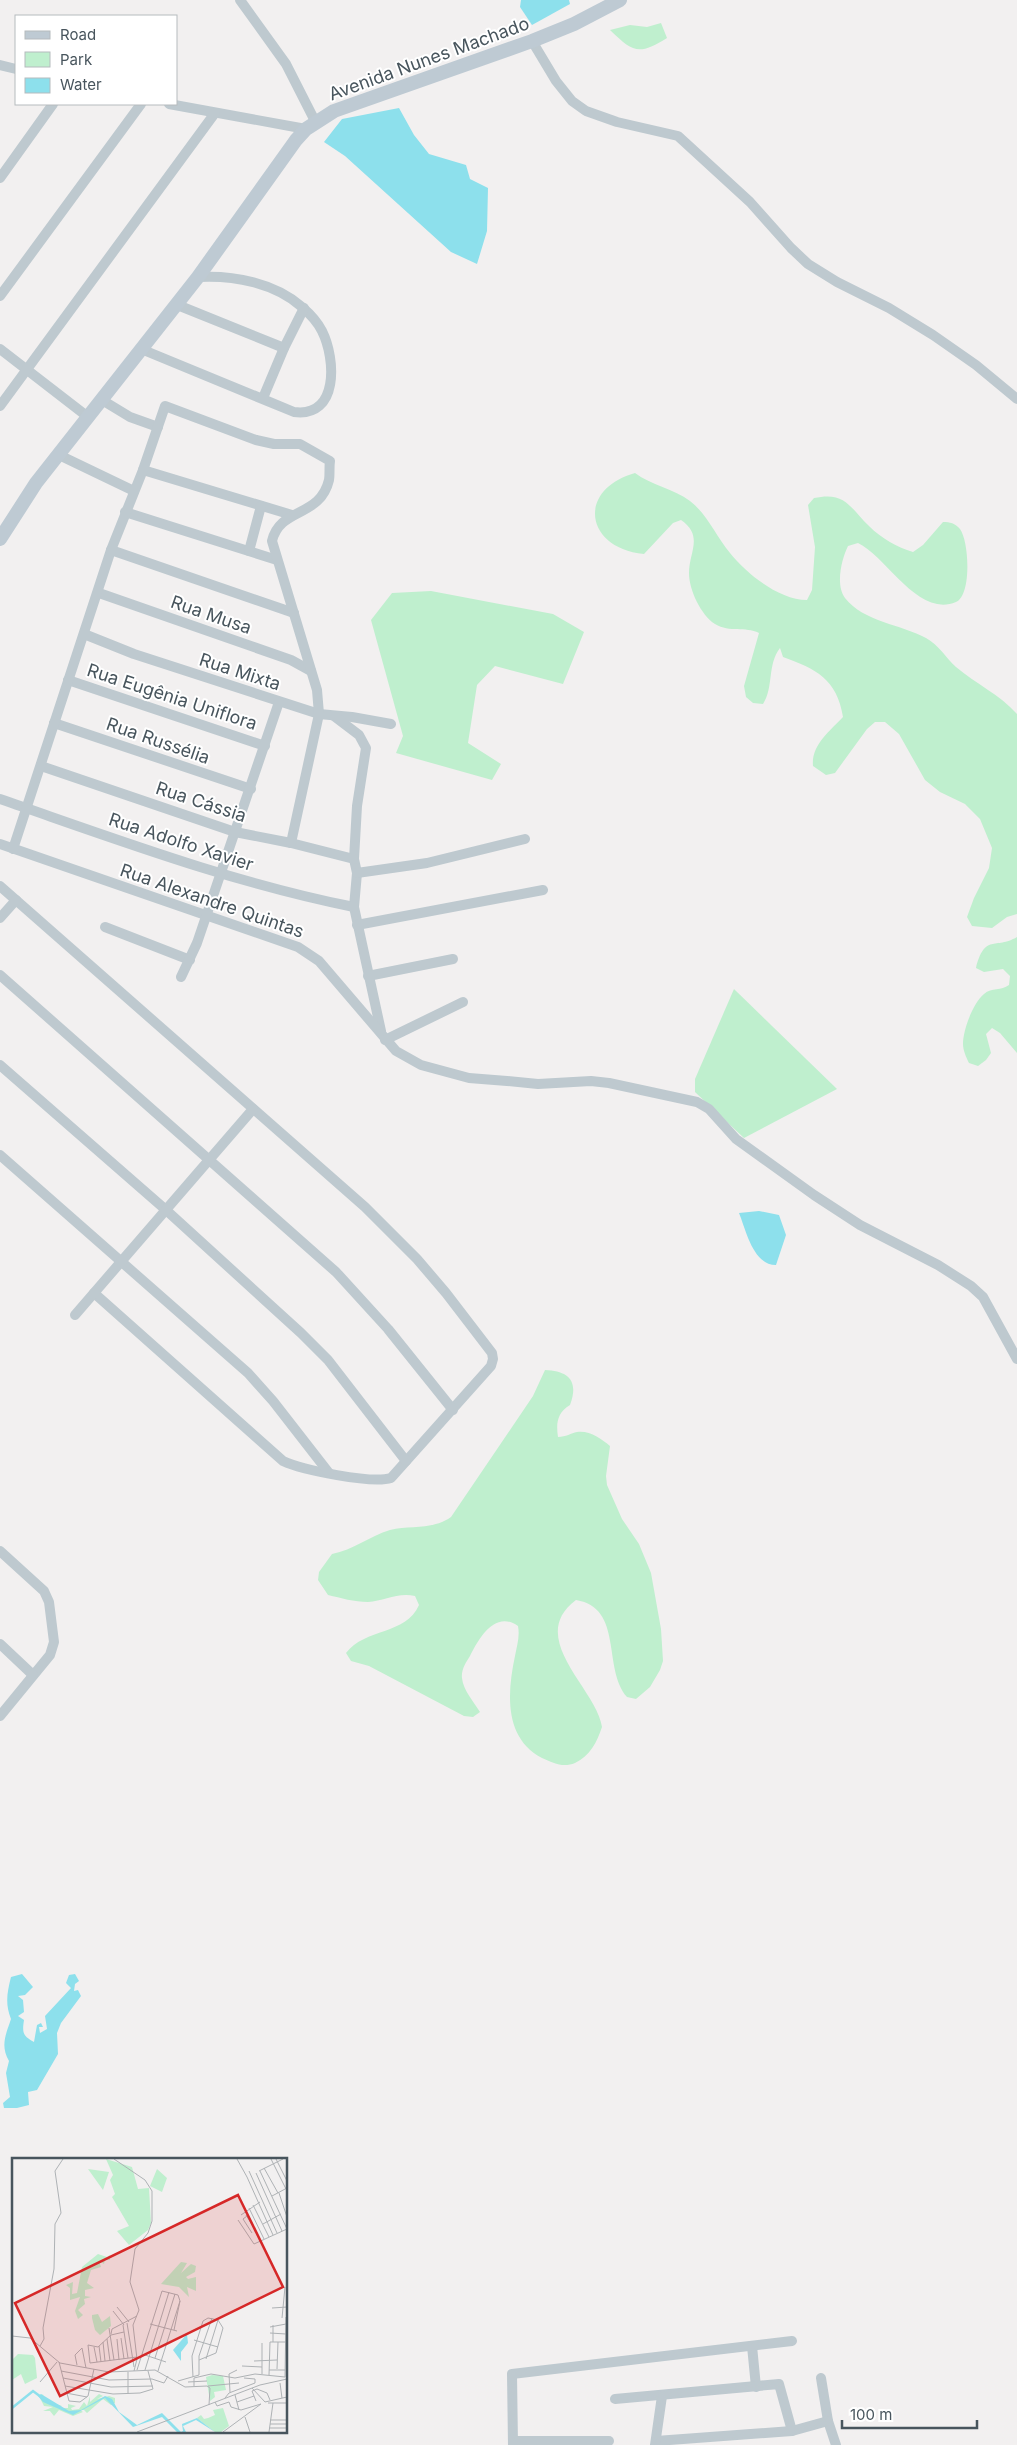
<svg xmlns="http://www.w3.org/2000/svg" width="1017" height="2445" viewBox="0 0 1017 2445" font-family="Inter,sans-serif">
	<rect width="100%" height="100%" fill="#f2f0f0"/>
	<!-- green -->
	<g fill="#bfefce">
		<path d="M 661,23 L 667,38 C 638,56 633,52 610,30 L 630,25 L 647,27 Z"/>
		<path d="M 635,473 C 651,485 674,489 690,501 C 707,514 716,536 730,553 C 747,574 779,600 807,600 L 812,590 L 815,547 L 808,505 L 814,498 C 846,491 850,508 869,526 C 882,539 897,547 913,552 L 923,545 L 943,522 C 950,522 955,523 960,529 C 969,541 972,595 956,602 C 918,618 887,557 858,543 L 848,546 C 842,558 835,585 845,598 C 864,622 900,624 926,638 C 939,645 946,658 956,667 C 976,684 999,694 1017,714 L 1017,914 L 1007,917 L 992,928 L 972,926 L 967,917 L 974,898 L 989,868 L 992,848 L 980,819 L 965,804 L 940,792 L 925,780 L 899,734 L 885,722 L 875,722 L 867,729 L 835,773 L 826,775 L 813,766 C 811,745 830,731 843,717 C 837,679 816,669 783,657 L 780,648 C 767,665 774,687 763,704 L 753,703 L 746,697 L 744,686 L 759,633 C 745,626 730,633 715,624 C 701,615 689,590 689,573 C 689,552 704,536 681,520 L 673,523 L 644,554 C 585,548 576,490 635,473 Z"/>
		<path d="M 431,591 L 553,614 L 584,632 L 563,684 L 495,666 L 477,685 L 468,743 L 501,764 L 492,780 L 396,753 L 403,736 L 371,620 L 392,593 Z"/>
		<path d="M 1017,937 L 1017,1053 L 1000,1033 L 992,1028 L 986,1034 L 991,1053 L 986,1060 L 978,1066 L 969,1063 C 966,1057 963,1050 963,1044 C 963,1030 973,1003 984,994 C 992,987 1001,991 1009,985 L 1010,976 L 1003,969 L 984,972 L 976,968 C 985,933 995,950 1017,937 Z"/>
		<path d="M 734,989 L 837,1089 L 744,1138 L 695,1092 L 695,1079 Z"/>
		<path d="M 545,1370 C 569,1371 579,1381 570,1405 C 557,1413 556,1423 558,1437 C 566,1437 571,1433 577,1432 C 589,1430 602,1439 610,1446 L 606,1476 L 607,1485 L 622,1519 L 639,1544 L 651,1573 L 661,1629 L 663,1661 L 660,1670 L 650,1687 L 636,1699 L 627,1697 C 602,1668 624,1608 576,1600 C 525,1638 597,1689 602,1727 C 597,1742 590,1756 575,1763 C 563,1768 553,1763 542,1758 C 504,1738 507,1693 515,1656 C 517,1645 520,1637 518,1626 C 495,1610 479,1638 470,1656 C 466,1662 461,1670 462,1678 C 463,1690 474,1702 480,1712 L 473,1717 L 464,1716 L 369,1666 L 351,1661 L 346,1653 C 365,1628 406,1635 419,1605 L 415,1596 C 398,1592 384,1601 368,1602 C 354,1602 341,1598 328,1595 L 318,1580 L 319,1572 L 332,1554 C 353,1550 370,1536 390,1530 C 411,1525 433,1530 451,1517 L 533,1396 Z"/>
	</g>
	<!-- water -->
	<g fill="#8de0ec">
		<path d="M 521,0 L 569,0 L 570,4 L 532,25 L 520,7 Z"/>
		<path d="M 399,108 L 414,135 L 429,154 L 466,165 L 470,179 L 488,188 L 487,231 L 477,264 L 451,252 L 345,156 L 324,142 L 342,119 Z"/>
		<path d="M 759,1211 L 779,1215 L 786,1235 L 776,1265 C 753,1265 746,1230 739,1213 Z"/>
		<path d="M 22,1974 L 33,1987 L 25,1995 L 18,1996 L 23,2000 L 24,2012 L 18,2016 L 24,2020 C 22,2033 23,2036 34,2042 L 37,2025 L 41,2023 L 43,2027 L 39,2027 L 40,2033 L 47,2029 L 45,2016 L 71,1988 L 66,1983 L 69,1975 L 75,1974 L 79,1981 L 75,1984 L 74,1991 L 78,1990 L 81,1996 L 61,2023 L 57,2033 L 58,2054 L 37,2090 L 28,2092 L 29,2105 L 17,2108 L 4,2108 L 3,2103 L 10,2097 L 6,2073 L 9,2061 C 0,2046 6,2034 11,2019 C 5,2004 7,1993 11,1977 Z"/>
	</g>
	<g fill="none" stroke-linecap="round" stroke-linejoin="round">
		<!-- street -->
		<g stroke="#bec9cf" stroke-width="10">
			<path d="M 240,0 L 286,64 L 316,123"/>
			<path d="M 532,41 L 556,81 L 572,101 L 586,111 L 617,122 L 678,136 L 750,202 L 791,248 L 808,264 L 837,282 L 889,308 L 933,335 L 976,365 L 1017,399"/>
			<path d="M 0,65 L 16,69"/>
			<path d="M 169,104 L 306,129"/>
			<path d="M 0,178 L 53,104"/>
			<path d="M 0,296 L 141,104"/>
			<path d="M 175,304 L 284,348"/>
			<path d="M 0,349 L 88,417"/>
			<path d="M 141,349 L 294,412 C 339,418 336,359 322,331 C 318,323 309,313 302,307 C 275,283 234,275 198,277"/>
			<path d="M 263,398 L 284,348 L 304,308"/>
			<path d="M 102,400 L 130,417 L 158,427"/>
			<path d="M 0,406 L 215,113"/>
			<path d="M 59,455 L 134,491"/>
			<path d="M 143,470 L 292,515"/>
			<path d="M 125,512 L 277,560"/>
			<path d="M 111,550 L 294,613"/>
			<path d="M 249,551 L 261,506"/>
			<path d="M 99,593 L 291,660 L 311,671"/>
			<path d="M 84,634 L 134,654 L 319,714 L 352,717 L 391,724"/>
			<path d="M 68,680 L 265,746"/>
			<path d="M 334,716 L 359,735 L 366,748 L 357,806 L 354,859 L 357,873 L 354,907 L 381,1031"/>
			<path d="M 54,723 L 251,789"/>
			<path d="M 41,766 L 235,832 L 291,843 L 354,859"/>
			<path d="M 0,799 C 116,839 233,883 354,907"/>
			<path d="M 0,844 L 298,947 L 319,961 L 396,1051 L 421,1065 L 469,1078 L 507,1081 L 538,1084 L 591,1081 L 609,1083 L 697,1102 L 709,1109 L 736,1139 L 814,1195 L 860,1225 L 938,1265 L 971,1286 L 983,1297 L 1017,1359"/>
			<path d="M 13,849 L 111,550 L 143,470 L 165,406 L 256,440 L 274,444 L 300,444 L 330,461 C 329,467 330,474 329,480 C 320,518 280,507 272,541 L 317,690 L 319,714 L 291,843"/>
			<path d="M 357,873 L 427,863 L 525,839"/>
			<path d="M 0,886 L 365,1207 L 417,1259 L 446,1293 L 492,1353 L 493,1359 L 491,1366 L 391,1478 C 372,1484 302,1470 283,1461 L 94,1293"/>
			<path d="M 0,918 L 16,900"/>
			<path d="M 357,925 L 543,890"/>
			<path d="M 105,927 L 190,960"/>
			<path d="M 0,975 L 336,1272 L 388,1329 L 453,1410"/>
			<path d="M 368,976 L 453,959"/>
			<path d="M 181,977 L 197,943 L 279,702"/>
			<path d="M 385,1040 L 463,1002"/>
			<path d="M 0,1065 L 166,1210 L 301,1333 L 328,1360 L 406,1461"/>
			<path d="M 0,1155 L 248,1373 L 273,1401 L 329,1473"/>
			<path d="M 75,1315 L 253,1109"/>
			<path d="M 0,1551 L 44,1591 L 49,1602 L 54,1642 L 50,1655 L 0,1716"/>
			<path d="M 0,1644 L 33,1675"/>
			<path d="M 752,2346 L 756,2387"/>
			<path d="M 821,2378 L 828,2421 L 836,2445"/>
			<path d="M 615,2399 L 779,2384 L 792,2431"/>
			<path d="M 513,2441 L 609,2441"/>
			<path d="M 656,2441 L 792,2431 L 828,2421"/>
			<path d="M 513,2445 L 512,2374 L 792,2341"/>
			<path d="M 655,2445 L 662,2396"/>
		</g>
		<!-- secondary -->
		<path stroke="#becad3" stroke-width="14" d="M 0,539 L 36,483 L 198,277 L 296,140 L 306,129 L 334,111 L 532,41 L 574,24 L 620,0"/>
	</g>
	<g text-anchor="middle" stroke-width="4" stroke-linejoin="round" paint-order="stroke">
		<!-- street labels -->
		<g font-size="18" fill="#48555d" stroke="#fff">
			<text transform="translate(429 59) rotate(-20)" y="6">Avenida Nunes Machado</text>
			<text transform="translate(211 615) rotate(19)" y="6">Rua Musa</text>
			<text transform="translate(240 672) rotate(18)" y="6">Rua Mixta</text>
			<text transform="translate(172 697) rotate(18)" y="6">Rua Eugênia Uniflora</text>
			<text transform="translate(158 741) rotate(19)" y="6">Rua Russélia</text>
			<text transform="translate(201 802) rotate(18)" y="6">Rua Cássia</text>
			<text transform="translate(181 842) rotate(18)" y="6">Rua Adolfo Xavier</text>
			<text transform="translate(212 901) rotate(19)" y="6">Rua Alexandre Quintas</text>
		</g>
	</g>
	<!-- overview -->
	<g transform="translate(12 2158)">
		<rect width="275" height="275" fill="#f2f0f0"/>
		<path d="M 94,1 L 120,9 L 126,31 L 137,30 L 139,65 L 136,72 L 117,87 L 105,73 L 117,68 L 100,39 L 103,36 L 98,22 L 101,17 ZM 76,11 L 97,14 L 91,32 ZM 145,11 L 155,20 L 150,34 L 138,28 ZM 86,96 L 95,99 L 98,97 L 98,102 L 102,102 L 93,102 L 92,106 L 87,103 L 89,109 L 79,112 L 75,125 L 82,130 L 73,132 L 73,138 L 79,139 L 72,141 L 73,146 L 66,152 L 71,157 L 66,161 L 63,153 L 68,139 L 58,142 L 58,130 L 54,127 L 61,124 L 60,136 L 65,135 L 70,109 ZM 169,104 L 175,105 L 169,115 L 179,106 L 184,108 L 183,114 L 174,119 L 176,121 L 184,119 L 184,133 L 175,129 L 177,139 L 167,129 L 149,126 ZM 86,156 L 90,164 L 98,158 L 99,168 L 88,177 L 83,172 L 80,160 L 80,157 ZM 6,196 L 21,197 L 23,200 L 25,220 L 13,226 L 9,216 L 0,222 L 0,202 ZM 200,217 L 211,218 L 214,232 L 202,234 L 203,239 L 198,243 L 194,219 ZM 31,236 L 32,242 L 50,248 L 46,250 L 56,250 L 56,246 L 64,248 L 59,250 L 60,252 L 67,251 L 72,244 L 75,248 L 78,238 L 78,244 L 87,236 L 91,238 L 85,241 L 97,238 L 103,240 L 103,245 L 99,247 L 91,241 L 75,255 L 72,252 L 68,252 L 71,254 L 61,258 L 47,252 L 42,258 L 38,253 L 31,253 L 41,249 L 32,248 L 28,240 ZM 211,250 L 217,268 L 209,274 L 203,274 L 185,260 L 189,257 L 192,261 L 196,260 L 203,257 L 201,252 Z" fill="#bfefce"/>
		<path d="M 175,176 L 176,185 L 169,194 L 169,203 L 161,192 ZM 29,236 L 57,253 L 69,252 L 93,238 L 100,241 L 107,254 L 125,267 L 150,255 L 169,274 L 171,273 L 170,266 L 185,260 L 203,274 L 184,262 L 171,268 L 174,274 L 165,274 L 150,259 L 121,269 L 93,240 L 61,257 L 31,244 L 26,238 Z" fill="#8de0ec"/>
		<path fill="none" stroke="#8de0ec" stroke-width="2.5" d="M 0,250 L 21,233 L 29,239"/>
		<path fill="none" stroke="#aeb2b5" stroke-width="1" d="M 102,1 L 133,22 L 140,33 L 140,63 L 136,75 L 123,91 L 118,124 L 127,152 L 121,167 L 125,201 L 122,213M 225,1 L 235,19M 259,1 L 274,31M 264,1 L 275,23M 252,10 L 266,35M 237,13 L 265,75M 247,13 L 271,1M 248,13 L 275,71M 244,15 L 270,73M 235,19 L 261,77M 267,35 L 275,59M 260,38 L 275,30M 241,47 L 257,79M 237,50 L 252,81M 229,57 L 248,44M 234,57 L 242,70M 235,58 L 231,61 L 240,75M 226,62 L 242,86 L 275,71M 251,66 L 269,56M 105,149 L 117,164M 260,150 L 275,149M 101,153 L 112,167M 270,160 L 273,129M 115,165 L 122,209M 138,166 L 165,173M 111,167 L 116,200M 261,167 L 261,184M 258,169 L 274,166M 97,170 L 102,202M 112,174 L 99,177 L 86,189 L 76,187 L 78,205 L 125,199M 258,175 L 274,176M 99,176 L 100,171 L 125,158M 0,178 L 18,180 L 48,205 L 97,214 L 143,212 L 173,229 L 195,228 L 198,230 L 197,247M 109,180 L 112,201M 95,181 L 98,203M 105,181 L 107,202M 182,182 L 206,189M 91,184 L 93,203M 28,188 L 32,181 L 31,170 L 42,111 L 43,66 L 49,55 L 43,13 L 51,1M 87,188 L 89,204M 82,189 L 85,204M 130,196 L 154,204M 143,200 L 163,136M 194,201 L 206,162M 187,202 L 204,195 L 211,170 L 206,162M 242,203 L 265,202M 47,204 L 57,243 L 68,244 L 76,238 L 82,211M 65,207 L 63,197 L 70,190 L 74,210M 230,208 L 250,209M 265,211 L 266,184M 125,212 L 150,133 L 166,137 L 168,143 L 162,172M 133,212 L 157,134M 257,212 L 273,212M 49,213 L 97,222 L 140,221 L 152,225 L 156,218M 146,213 L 168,143M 116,214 L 116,236M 250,216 L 250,185M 257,217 L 258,184 L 275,184M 181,219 L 180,198 L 191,163 L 196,160 L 206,162M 273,219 L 274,159M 51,220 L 99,229 L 141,228M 166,223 L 187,217 L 187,198 L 200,160M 28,224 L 45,204M 176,224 L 195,223M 268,225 L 270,240M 53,228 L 101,236 L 128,235 L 141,231 L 136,213M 182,228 L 182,220 L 199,216 L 223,220 L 243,216 L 273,219M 196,228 L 227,225M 240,230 L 253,244M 218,234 L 217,216 L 225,212M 54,235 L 75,239M 223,237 L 227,252M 213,240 L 217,235 L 243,225 L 243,221 L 232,220M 244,243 L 240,233 L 245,231 L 255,235 L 258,242M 203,244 L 205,248 L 217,244 L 219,249M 225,244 L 242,238M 253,244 L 275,239M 256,245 L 275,245M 219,249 L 229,252 L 249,246M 233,259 L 238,274M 258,262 L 275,262M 258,266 L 275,266M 257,270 L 275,270M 125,274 L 248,227 L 275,221M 211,274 L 249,246M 257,274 L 261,245"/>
		<path fill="#d62828" fill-opacity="0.15" stroke="#d62828" stroke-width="2.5" d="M 226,37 L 271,129 L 48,238 L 3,145 Z"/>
		<rect width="275" height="275" fill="none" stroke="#48555d" stroke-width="2.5"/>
	</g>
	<!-- legend -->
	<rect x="15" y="15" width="162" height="90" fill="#ffffff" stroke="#b6bbbe"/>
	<rect x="25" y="31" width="25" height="8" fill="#becad3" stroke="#b6bbbe"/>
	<text x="60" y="40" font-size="15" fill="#48555d">Road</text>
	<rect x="25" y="52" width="25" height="15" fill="#bfefce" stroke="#b6bbbe"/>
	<text x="60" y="65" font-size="15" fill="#48555d">Park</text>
	<rect x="25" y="78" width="25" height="15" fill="#8de0ec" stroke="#b6bbbe"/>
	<text x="60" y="90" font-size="15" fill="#48555d">Water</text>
	<!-- scale -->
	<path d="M842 2420v8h135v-8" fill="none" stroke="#48555d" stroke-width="2.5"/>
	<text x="850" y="2420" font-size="15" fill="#48555d" stroke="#ffffff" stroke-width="4" paint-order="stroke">100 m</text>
</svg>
